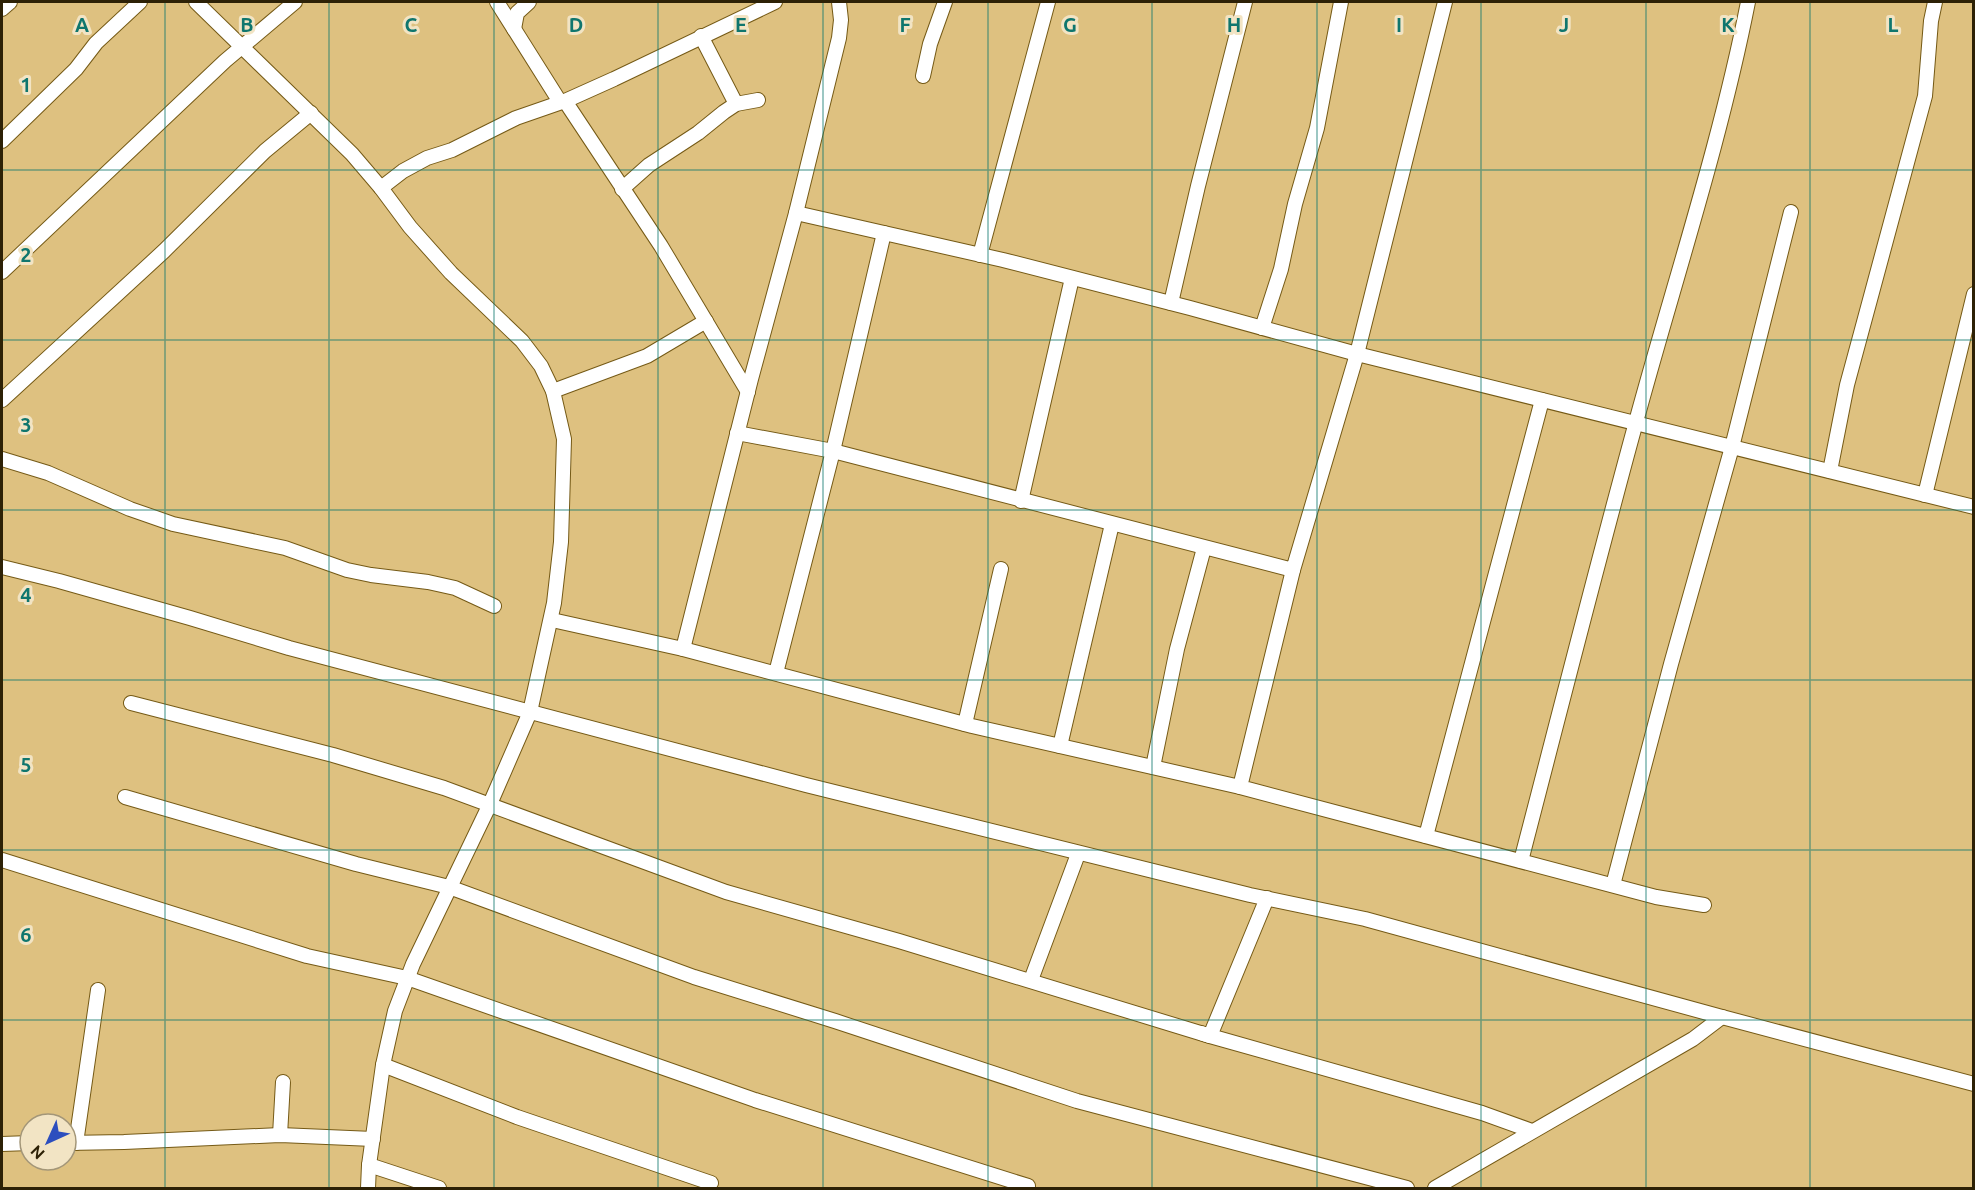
<svg xmlns="http://www.w3.org/2000/svg" width="1975" height="1190" viewBox="0 0 1975 1190" font-family="Ubuntu,sans-serif">
	<rect width="100%" height="100%" fill="#dec180"/>
	<g fill="none" stroke-linecap="round" stroke-linejoin="round">
		<defs>
			<g id="minor">
				<path d="M 196,2 L 352,154 L 381,188 L 410,227 L 451,273 L 522,341 L 541,366 L 553,391 L 564,439 L 561,542 L 554,603 L 530,712 L 490,804 L 413,964 L 395,1011 L 383,1065 L 369,1165 L 368,1188"/>
				<path d="M 497,2 L 560,102"/>
				<path d="M 2,9 L 10,2"/>
				<path d="M 514,29 L 517,13 L 529,2"/>
				<path d="M 701,36 L 736,104"/>
				<path d="M 923,76 L 930,44 L 945,2"/>
				<path d="M 565,101 L 661,246 L 748,392"/>
				<path d="M 2,141 L 76,69 L 96,43 L 140,2"/>
				<path d="M 381,188 L 403,171 L 427,158 L 452,150 L 516,118 L 565,101 L 614,79 L 775,2"/>
				<path d="M 622,189 L 649,165 L 698,133 L 724,112 L 736,104 L 758,100"/>
				<path d="M 796,213 L 839,38 L 841,20 L 839,2"/>
				<path d="M 980,255 L 1048,2"/>
				<path d="M 2,272 L 225,61 L 295,2"/>
				<path d="M 1171,303 L 1198,186 L 1245,2"/>
				<path d="M 1262,328 L 1281,269 L 1295,204 L 1317,128 L 1341,2"/>
				<path d="M 553,391 L 647,356 L 706,321"/>
				<path d="M 2,400 L 164,251 L 265,151 L 311,113"/>
				<path d="M 737,433 L 833,451 L 1293,570 L 1357,354 L 1445,2"/>
				<path d="M 2,459 L 48,473 L 130,509 L 173,524 L 285,548 L 347,570 L 371,575 L 428,582 L 455,588 L 494,606"/>
				<path d="M 1830,471 L 1847,385 L 1925,96 L 1931,21 L 1935,2"/>
				<path d="M 1925,495 L 1974,294"/>
				<path d="M 1021,501 L 1072,278"/>
				<path d="M 2,567 L 59,581 L 190,618 L 289,648 L 806,785 L 1250,895 L 1365,919 L 1722,1017 L 1974,1084"/>
				<path d="M 1293,570 L 1240,787 L 1656,897 L 1704,905"/>
				<path d="M 552,620 L 683,649 L 751,379 L 796,213 L 1003,260 L 1190,308 L 1357,354 L 1974,507"/>
				<path d="M 683,649 L 972,726 L 1240,787"/>
				<path d="M 776,673 L 833,451 L 884,233"/>
				<path d="M 131,703 L 333,755 L 444,788 L 726,892 L 899,941 L 1210,1036 L 1482,1113 L 1532,1131"/>
				<path d="M 965,724 L 1001,569"/>
				<path d="M 1060,746 L 1112,524"/>
				<path d="M 1153,767 L 1177,649 L 1204,548"/>
				<path d="M 125,797 L 356,864 L 449,887 L 694,977 L 835,1021 L 1077,1101 L 1407,1188"/>
				<path d="M 1426,836 L 1542,400"/>
				<path d="M 2,860 L 307,956 L 407,978 L 755,1100 L 1028,1186"/>
				<path d="M 1521,861 C 1559,715 1596,568 1636,422 C 1674,282 1720,144 1748,2"/>
				<path d="M 1613,885 L 1671,664 L 1732,447 L 1791,212"/>
				<path d="M 1031,980 L 1078,854"/>
				<path d="M 1201,1033 L 1210,1036 L 1267,898"/>
				<path d="M 383,1065 L 517,1117 L 711,1183"/>
				<path d="M 280,1135 L 283,1082"/>
				<path d="M 66,1143 L 124,1142 L 280,1135 L 373,1139"/>
				<path d="M 76,1143 L 98,990"/>
				<path d="M 2,1144 L 30,1143"/>
				<path d="M 369,1165 L 439,1188"/>
				<path d="M 1435,1188 L 1693,1039 L 1722,1017"/>
			</g>
		</defs>
		<!-- minor casing -->
		<use href="#minor" stroke="#755a16" stroke-width="16"/>
		<!-- minor -->
		<use href="#minor" stroke="#fff" stroke-width="14"/>
	</g>
	<!-- grid -->
	<path fill="none" stroke="#0f766e" stroke-width="1.5" stroke-opacity="0.55" d="M 165,2 L 165,1188M 329,2 L 329,1188M 494,2 L 494,1188M 658,2 L 658,1188M 823,2 L 823,1188M 988,2 L 988,1188M 1152,2 L 1152,1188M 1317,2 L 1317,1188M 1481,2 L 1481,1188M 1646,2 L 1646,1188M 1810,2 L 1810,1188M 2,170 L 1974,170M 2,340 L 1974,340M 2,510 L 1974,510M 2,680 L 1974,680M 2,850 L 1974,850M 2,1020 L 1974,1020"/>
	<g font-size="20" text-anchor="middle" font-weight="bold" fill="#0f766e" stroke="#f2e4c4" stroke-width="6" stroke-linejoin="round" paint-order="stroke">
		<text x="82" y="32">A</text>
		<text x="247" y="32">B</text>
		<text x="411" y="32">C</text>
		<text x="576" y="32">D</text>
		<text x="741" y="32">E</text>
		<text x="905" y="32">F</text>
		<text x="1070" y="32">G</text>
		<text x="1234" y="32">H</text>
		<text x="1399" y="32">I</text>
		<text x="1564" y="32">J</text>
		<text x="1728" y="32">K</text>
		<text x="1893" y="32">L</text>
		<text x="26" y="92">1</text>
		<text x="26" y="262">2</text>
		<text x="26" y="432">3</text>
		<text x="26" y="602">4</text>
		<text x="26" y="772">5</text>
		<text x="26" y="942">6</text>
	</g>
	<!-- border -->
	<rect width="1975" height="1190" fill="none" stroke="#2d2106" stroke-width="6"/>
	<!-- north arrow -->
	<g transform="translate(48 1142) rotate(225)"><circle r="28" fill="#f2e4c4" stroke="#a39678" stroke-width="1.5"/>
	<path d="M0-4.5L10 22L0 15L-10 22Z" fill="#2c4ebe"/>
	<text y="-9" font-size="16" font-weight="bold" text-anchor="middle" fill="#2d2106">N</text>
	</g>
</svg>
